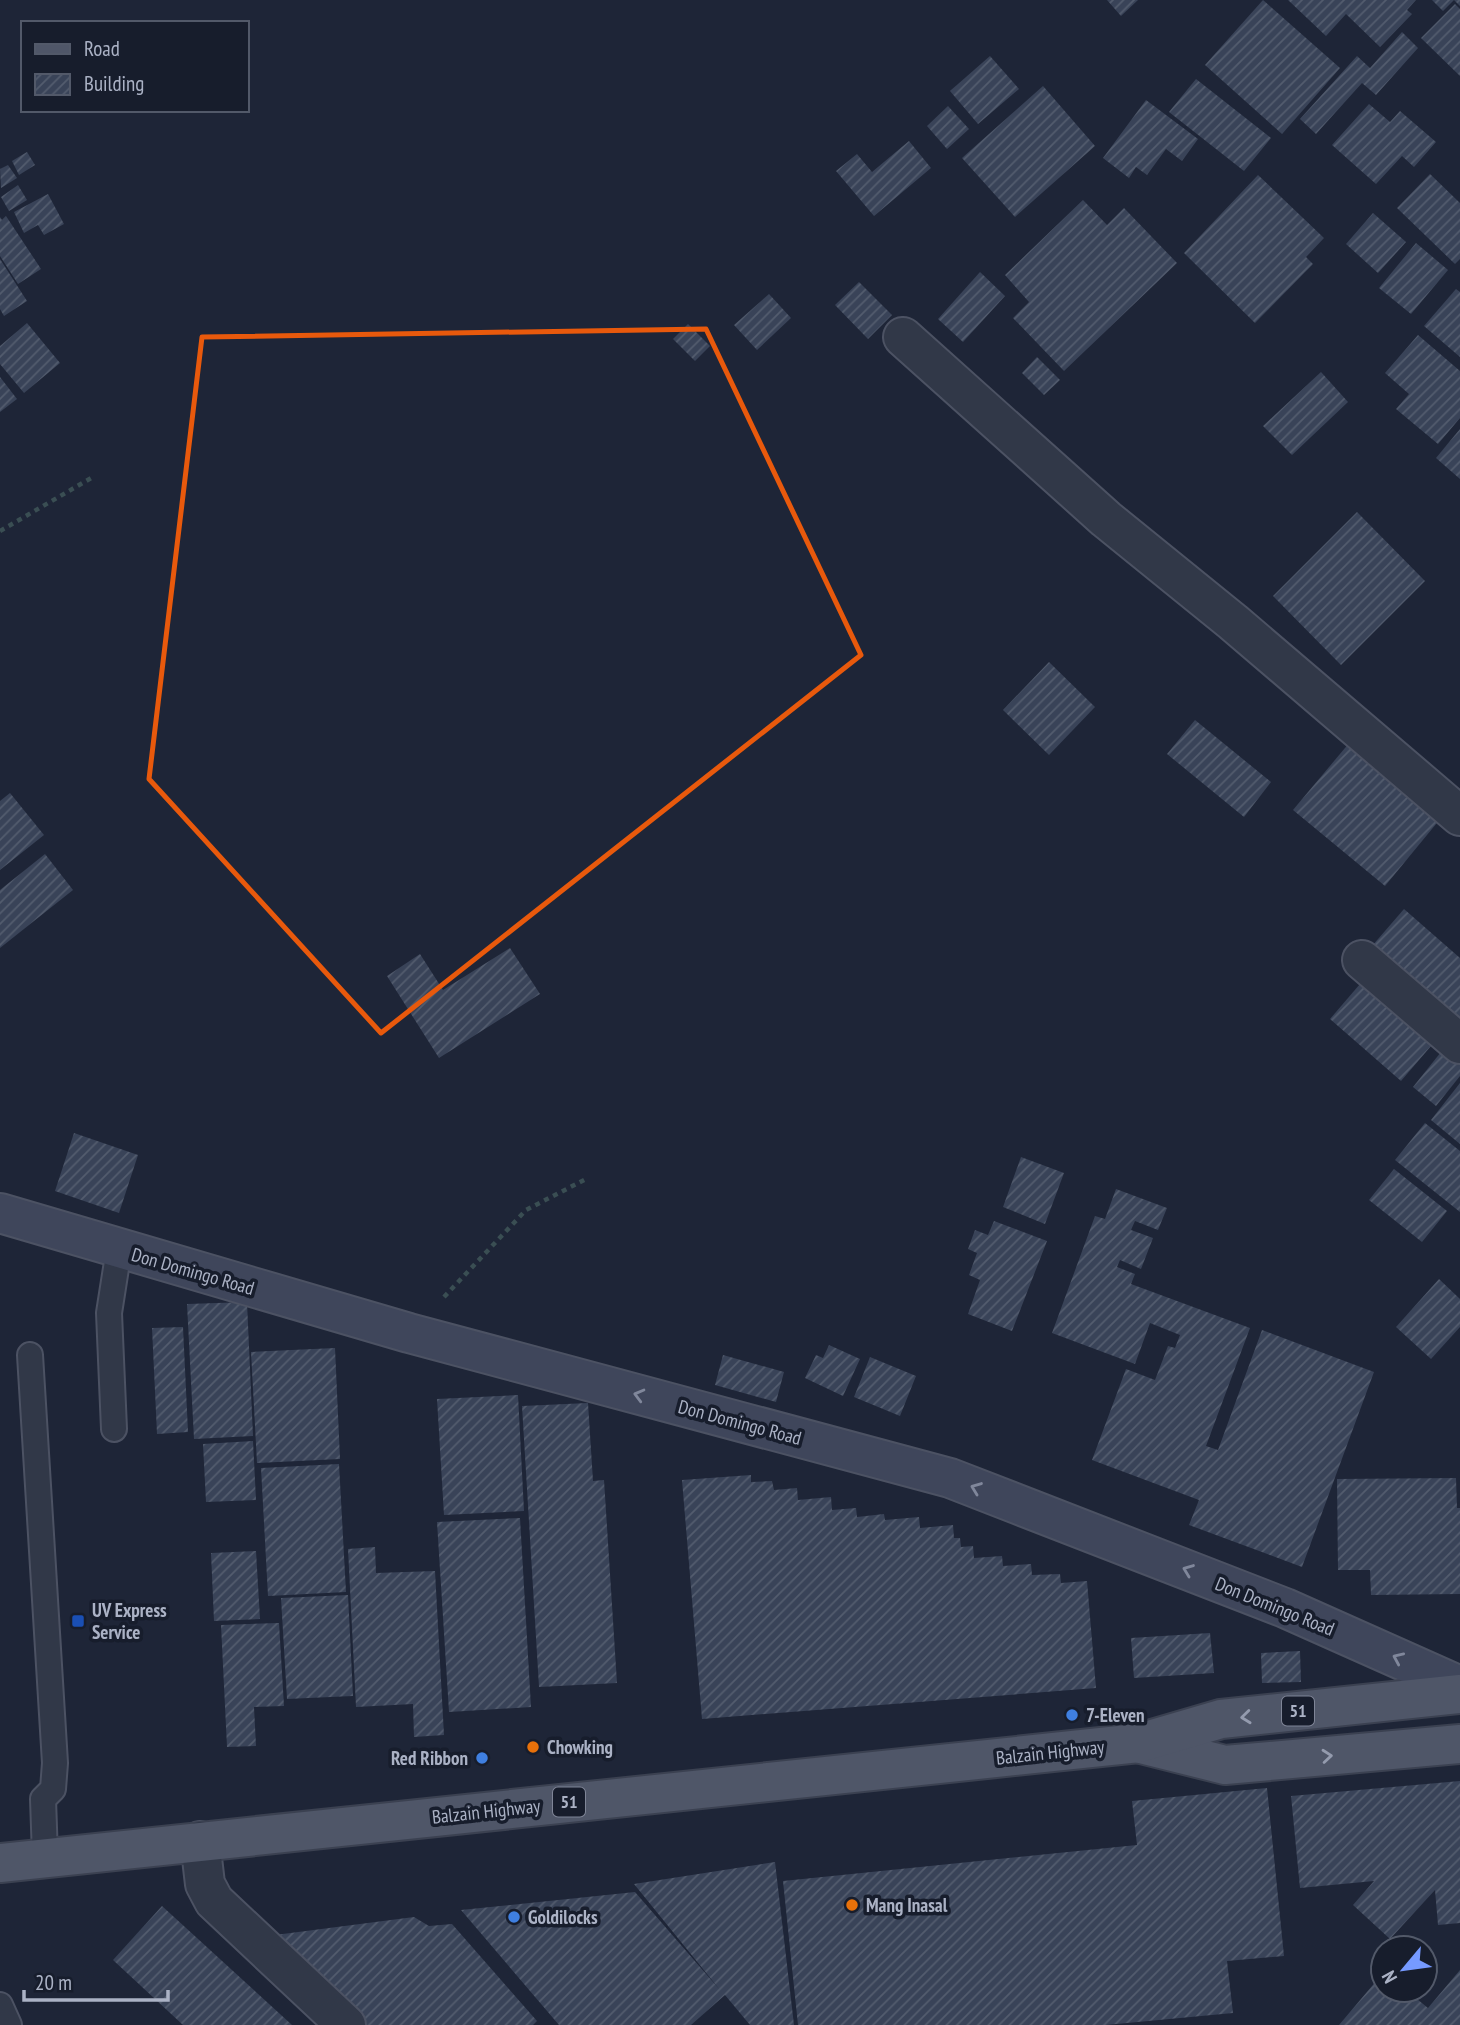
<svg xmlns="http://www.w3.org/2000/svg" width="1460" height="2025" viewBox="0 0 1460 2025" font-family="'PT Sans Narrow',sans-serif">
	<defs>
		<pattern id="building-hatch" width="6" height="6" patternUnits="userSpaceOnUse" patternTransform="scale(1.75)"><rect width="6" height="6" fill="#394358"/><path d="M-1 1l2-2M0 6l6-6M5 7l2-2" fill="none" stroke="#535c6e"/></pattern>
	</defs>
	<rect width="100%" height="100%" fill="#1e2537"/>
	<!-- building -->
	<g fill="url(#building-hatch)">
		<path d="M 1107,0 L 1138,0 L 1121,16 Z"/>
		<path d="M 1263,0 L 1340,68 L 1282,134 L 1205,65 Z"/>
		<path d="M 1288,0 L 1416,0 L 1407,10 L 1412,14 L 1380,47 L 1346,14 L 1326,36 Z"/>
		<path d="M 1432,0 L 1460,0 L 1460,6 L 1454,0 L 1443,11 Z"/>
		<path d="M 1455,4 L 1460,9 L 1460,76 L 1421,38 Z"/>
		<path d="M 1402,32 L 1418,48 L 1376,95 L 1362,83 L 1316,134 L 1300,119 L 1357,56 L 1370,68 Z"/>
		<path d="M 990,56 L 1019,89 L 978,124 L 950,91 Z"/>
		<path d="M 1196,79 L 1271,138 L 1244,171 L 1169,112 Z"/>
		<path d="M 1043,86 L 1095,146 L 1015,217 L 962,158 Z"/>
		<path d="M 1146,100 L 1198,139 L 1182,161 L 1166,149 L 1147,175 L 1136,167 L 1129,178 L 1103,158 Z"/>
		<path d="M 1369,104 L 1390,122 L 1400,111 L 1436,142 L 1414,167 L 1402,156 L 1376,184 L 1332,145 Z"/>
		<path d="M 948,106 L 969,129 L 947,149 L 927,126 Z"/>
		<path d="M 909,141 L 931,168 L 874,216 L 836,171 L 857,154 L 872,172 Z"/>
		<path d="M 27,152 L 35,165 L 19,175 L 12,161 Z"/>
		<path d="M 8,165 L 17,178 L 1,188 L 0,169 Z"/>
		<path d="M 1430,174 L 1460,203 L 1460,259 L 1455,264 L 1397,208 Z"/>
		<path d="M 1258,175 L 1324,238 L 1306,257 L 1313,264 L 1255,323 L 1184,253 Z"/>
		<path d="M 18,185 L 27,200 L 9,211 L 1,197 Z"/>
		<path d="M 48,194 L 64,224 L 44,235 L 38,225 L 24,233 L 14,212 Z"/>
		<path d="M 1083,200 L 1107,225 L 1124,208 L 1177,263 L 1064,371 L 1013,318 L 1029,302 L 1005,275 Z"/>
		<path d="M 1373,213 L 1406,242 L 1378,273 L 1346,244 Z"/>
		<path d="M 6,216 L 41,269 L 18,284 L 0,256 L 0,217 L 2,220 Z"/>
		<path d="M 1416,243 L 1448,270 L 1411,314 L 1379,288 Z"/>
		<path d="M 0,259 L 27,301 L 4,316 L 0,309 Z"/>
		<path d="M 980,272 L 1005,296 L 963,342 L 938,319 Z"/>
		<path d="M 859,282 L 892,315 L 868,339 L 835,305 Z"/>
		<path d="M 1456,289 L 1460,292 L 1460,357 L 1424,326 Z"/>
		<path d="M 769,294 L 791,318 L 757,350 L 734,325 Z"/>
		<path d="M 27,323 L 60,363 L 24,393 L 0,364 L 0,346 Z"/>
		<path d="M 688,324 L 710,346 L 695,361 L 673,339 Z"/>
		<path d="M 1418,335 L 1460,371 L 1460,418 L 1438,444 L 1396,409 L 1409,394 L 1385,373 Z"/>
		<path d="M 1037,357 L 1060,380 L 1044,395 L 1022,373 Z"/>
		<path d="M 1321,372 L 1348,402 L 1292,455 L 1263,426 Z"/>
		<path d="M 0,377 L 17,399 L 0,412 Z"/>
		<path d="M 1460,429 L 1460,479 L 1436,458 Z"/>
		<path d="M 1357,512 L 1425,581 L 1341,665 L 1273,596 Z"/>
		<path d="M 1049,662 L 1095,707 L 1049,755 L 1003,710 Z"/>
		<path d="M 1195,720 L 1271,782 L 1244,817 L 1167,754 Z"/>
		<path d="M 1350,742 L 1441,818 L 1385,886 L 1293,810 Z"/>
		<path d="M 10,793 L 44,835 L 0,870 L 0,801 Z"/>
		<path d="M 45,854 L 73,890 L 0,948 L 0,890 Z"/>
		<path d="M 1404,909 L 1460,958 L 1460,1018 L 1457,1021 L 1372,946 Z"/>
		<path d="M 510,948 L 540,994 L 439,1058 L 387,976 L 420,954 L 443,990 Z"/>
		<path d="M 1366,977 L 1437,1039 L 1401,1081 L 1330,1019 Z"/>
		<path d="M 1445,1047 L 1460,1059 L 1460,1076 L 1436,1106 L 1413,1087 Z"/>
		<path d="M 1460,1083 L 1460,1144 L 1431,1120 Z"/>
		<path d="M 1425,1123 L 1460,1151 L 1460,1212 L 1395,1160 Z"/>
		<path d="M 74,1133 L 138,1155 L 119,1213 L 55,1191 Z"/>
		<path d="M 1021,1157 L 1064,1173 L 1045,1224 L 1003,1207 Z"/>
		<path d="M 1394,1169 L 1447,1211 L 1422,1242 L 1369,1200 Z"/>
		<path d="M 1116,1189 L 1167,1208 L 1158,1230 L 1135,1221 L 1131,1230 L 1153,1238 L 1141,1269 L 1120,1260 L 1117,1267 L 1135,1274 L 1131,1284 L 1250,1328 L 1206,1446 L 1218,1450 L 1262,1330 L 1374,1372 L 1302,1567 L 1189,1525 L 1199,1500 L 1092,1460 L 1126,1369 L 1155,1380 L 1168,1346 L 1175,1348 L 1180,1335 L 1150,1323 L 1135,1364 L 1052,1333 L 1095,1216 L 1105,1219 Z"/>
		<path d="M 994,1221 L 1047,1241 L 1012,1331 L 968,1314 L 980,1280 L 969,1275 L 977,1253 L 968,1249 L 975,1230 L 988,1235 Z"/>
		<path d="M 1439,1279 L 1460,1299 L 1460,1327 L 1431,1359 L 1396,1327 Z"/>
		<path d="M 247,1302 L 253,1436 L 194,1439 L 187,1304 Z"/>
		<path d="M 183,1327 L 188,1432 L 157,1434 L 152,1328 Z"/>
		<path d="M 829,1345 L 860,1359 L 843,1396 L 805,1378 L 816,1355 L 823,1358 Z"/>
		<path d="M 335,1348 L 340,1459 L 257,1463 L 251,1352 Z"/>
		<path d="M 723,1355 L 784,1372 L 776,1402 L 715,1385 Z"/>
		<path d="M 870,1357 L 916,1376 L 900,1416 L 854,1397 Z"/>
		<path d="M 518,1395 L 524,1511 L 444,1515 L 437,1399 Z"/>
		<path d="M 588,1403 L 593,1481 L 604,1480 L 617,1683 L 539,1687 L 522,1406 Z"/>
		<path d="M 253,1441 L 256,1500 L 206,1502 L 203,1444 Z"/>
		<path d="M 339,1464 L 346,1592 L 268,1596 L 261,1468 Z"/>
		<path d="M 751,1475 L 751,1482 L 772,1481 L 774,1490 L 797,1488 L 798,1500 L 831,1497 L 832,1510 L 856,1508 L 857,1517 L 884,1514 L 885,1520 L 919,1517 L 920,1528 L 953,1525 L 954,1538 L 960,1538 L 961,1547 L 973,1546 L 974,1558 L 1002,1556 L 1003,1566 L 1031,1564 L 1032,1575 L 1060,1574 L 1061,1583 L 1087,1581 L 1096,1688 L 702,1719 L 682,1480 Z"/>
		<path d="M 1456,1478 L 1457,1508 L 1460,1508 L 1460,1594 L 1371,1595 L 1370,1570 L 1338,1570 L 1337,1479 Z"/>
		<path d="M 520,1518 L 531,1707 L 449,1712 L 437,1522 Z"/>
		<path d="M 375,1547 L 376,1573 L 435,1571 L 444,1735 L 414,1737 L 413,1704 L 356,1707 L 348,1549 Z"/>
		<path d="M 256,1551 L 260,1619 L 214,1621 L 211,1553 Z"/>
		<path d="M 348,1595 L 353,1696 L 287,1699 L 281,1598 Z"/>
		<path d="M 279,1623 L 284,1706 L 254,1707 L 256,1746 L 227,1747 L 221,1625 Z"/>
		<path d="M 1210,1633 L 1214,1673 L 1134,1678 L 1131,1638 Z"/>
		<path d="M 1300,1651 L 1301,1682 L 1262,1683 L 1261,1653 Z"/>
		<path d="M 1460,1781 L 1460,1923 L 1438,1925 L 1435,1890 L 1390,1939 L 1353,1905 L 1374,1881 L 1300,1888 L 1291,1796 Z"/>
		<path d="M 1267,1788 L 1284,1956 L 1227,1961 L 1233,2013 L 1106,2025 L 798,2025 L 783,1881 L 1137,1845 L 1132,1801 Z"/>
		<path d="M 775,1862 L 794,2025 L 750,2025 L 725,1995 L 691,2025 L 559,2025 L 461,1910 L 635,1892 L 720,1990 L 634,1884 Z"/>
		<path d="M 162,1906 L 292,2025 L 183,2025 L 113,1960 Z"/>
		<path d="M 414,1917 L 429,1926 L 452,1924 L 537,2021 L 533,2025 L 363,2025 L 275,1935 Z"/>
		<path d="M 1460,1970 L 1460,2025 L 1339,2025 L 1383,1973 L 1383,1990 L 1406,1990 L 1428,2008 Z"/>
	</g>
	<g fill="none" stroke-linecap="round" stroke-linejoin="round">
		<defs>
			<g id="lane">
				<path d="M 30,1355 L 55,1763 L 53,1789 L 43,1799 L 45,1856"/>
				<path d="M 114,1429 L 109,1313 L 119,1249"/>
				<path d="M 0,2005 L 9,2025"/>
			</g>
			<g id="street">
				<path d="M 903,337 L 1106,519 L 1233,622 L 1460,816"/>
				<path d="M 1362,960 L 1460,1044"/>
				<path d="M 200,1841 L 205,1884 L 214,1901 L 346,2025"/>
			</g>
			<path id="secondary" d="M 0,1213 L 409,1333 L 950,1478 L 1285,1608 L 1460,1686"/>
			<g id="primary">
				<path d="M 1141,1744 L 1225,1765 L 1460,1744"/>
				<path d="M 0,1863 L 1139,1743 L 1221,1719 L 1460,1694"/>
			</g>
		</defs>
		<!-- lane casing -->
		<use href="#lane" stroke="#4c5263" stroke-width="28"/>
		<!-- street casing -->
		<use href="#street" stroke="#4c5263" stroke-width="42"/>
		<!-- secondary casing -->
		<use href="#secondary" stroke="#4c5263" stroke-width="42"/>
		<!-- primary casing -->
		<use href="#primary" stroke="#3b4151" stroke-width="42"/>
		<!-- path -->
		<g stroke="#3a4e53" stroke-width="4.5" stroke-dasharray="5 5" stroke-linecap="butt">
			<path d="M 0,531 L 93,477"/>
			<path d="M 444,1297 L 526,1210 L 588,1178"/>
		</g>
		<!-- lane -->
		<use href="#lane" stroke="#313848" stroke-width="24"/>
		<!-- street -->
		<use href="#street" stroke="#313848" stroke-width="38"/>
		<!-- secondary -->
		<use href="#secondary" stroke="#3f465b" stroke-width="38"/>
		<!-- primary -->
		<use href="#primary" stroke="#4f5668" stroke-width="38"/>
	</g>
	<!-- one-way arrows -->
	<defs><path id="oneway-chevron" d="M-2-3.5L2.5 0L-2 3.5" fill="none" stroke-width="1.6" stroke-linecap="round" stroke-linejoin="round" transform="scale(1.75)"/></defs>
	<g stroke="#80879b">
		<use href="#oneway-chevron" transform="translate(639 1395) rotate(-165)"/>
		<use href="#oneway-chevron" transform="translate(976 1488) rotate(-159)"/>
		<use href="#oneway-chevron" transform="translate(1188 1570) rotate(-159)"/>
		<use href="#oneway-chevron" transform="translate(1398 1658) rotate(-156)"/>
	</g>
	<g stroke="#949bae">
		<use href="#oneway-chevron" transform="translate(1246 1717) rotate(174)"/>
		<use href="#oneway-chevron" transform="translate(1327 1756) rotate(-5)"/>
	</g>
	<!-- marked area -->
	<path fill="none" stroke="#e8590c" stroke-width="5" stroke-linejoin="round" d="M 706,329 L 861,655 L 381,1033 L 149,779 L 202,337 Z"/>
	<!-- markers -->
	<rect fill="#1a4fb4" stroke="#171d2c" stroke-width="2.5" x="71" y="1614" width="14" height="14" rx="3.5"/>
	<g fill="#3f7fe0" stroke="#171d2c" stroke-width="2.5">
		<circle cx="1072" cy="1715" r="7"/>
		<circle cx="482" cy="1758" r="7"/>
		<circle cx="514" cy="1917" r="7"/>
	</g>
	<g fill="#e8710a" stroke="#171d2c" stroke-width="2.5">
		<circle cx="533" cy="1747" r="7"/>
		<circle cx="852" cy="1905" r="7"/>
	</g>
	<g text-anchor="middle" stroke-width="7" stroke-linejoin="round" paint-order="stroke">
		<!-- shield labels -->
		<g fill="#171d2c" stroke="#7f8597" stroke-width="2">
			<rect x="1282" y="1696.5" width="32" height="29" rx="5"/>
			<rect x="553" y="1787.5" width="32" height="29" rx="5"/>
		</g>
		<g font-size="18" font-weight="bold" fill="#abb2c5">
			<text x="1298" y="1717">51</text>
			<text x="569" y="1808">51</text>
		</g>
		<!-- street labels -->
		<g font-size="19" fill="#abb2c5" stroke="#171d2c">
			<text transform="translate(193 1271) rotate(16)" y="7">Don Domingo Road</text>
			<text transform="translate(740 1422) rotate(15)" y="7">Don Domingo Road</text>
			<text transform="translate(1275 1606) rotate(22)" y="7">Don Domingo Road</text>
			<text transform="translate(1050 1752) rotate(-6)" y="7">Balzain Highway</text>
			<text transform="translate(486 1811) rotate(-6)" y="7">Balzain Highway</text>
		</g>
		<!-- poi labels -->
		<g font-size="19" font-weight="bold" fill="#abb2c5" stroke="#171d2c" text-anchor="start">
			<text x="92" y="1617">UV Express<tspan x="92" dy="22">Service</tspan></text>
			<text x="1086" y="1722">7-Eleven</text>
			<text x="547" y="1754">Chowking</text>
			<text x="468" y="1765" text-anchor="end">Red Ribbon</text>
			<text x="866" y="1912">Mang Inasal</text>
			<text x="528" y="1924">Goldilocks</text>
		</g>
	</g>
	<!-- legend -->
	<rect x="21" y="21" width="228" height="91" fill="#171d2c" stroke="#525969" stroke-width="2"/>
	<rect x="35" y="44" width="35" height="10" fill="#4f5668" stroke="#525969" stroke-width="2"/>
	<text x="84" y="56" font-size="21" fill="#abb2c5">Road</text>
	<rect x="35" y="74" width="35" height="21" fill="url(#building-hatch)" stroke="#525969" stroke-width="2"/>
	<text x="84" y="91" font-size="21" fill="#abb2c5">Building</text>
	<!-- north arrow -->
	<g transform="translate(1404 1969) rotate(241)"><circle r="33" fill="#171d2c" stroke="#525969" stroke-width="2"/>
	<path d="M0-5L12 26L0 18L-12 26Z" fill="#769aff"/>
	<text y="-10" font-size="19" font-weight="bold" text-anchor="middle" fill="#abb2c5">N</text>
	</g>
	<!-- scale -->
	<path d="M24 1990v10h144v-10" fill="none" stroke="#abb2c5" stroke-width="3.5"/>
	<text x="35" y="1990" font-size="21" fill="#abb2c5" stroke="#171d2c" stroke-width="5" paint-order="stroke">20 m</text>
</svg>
